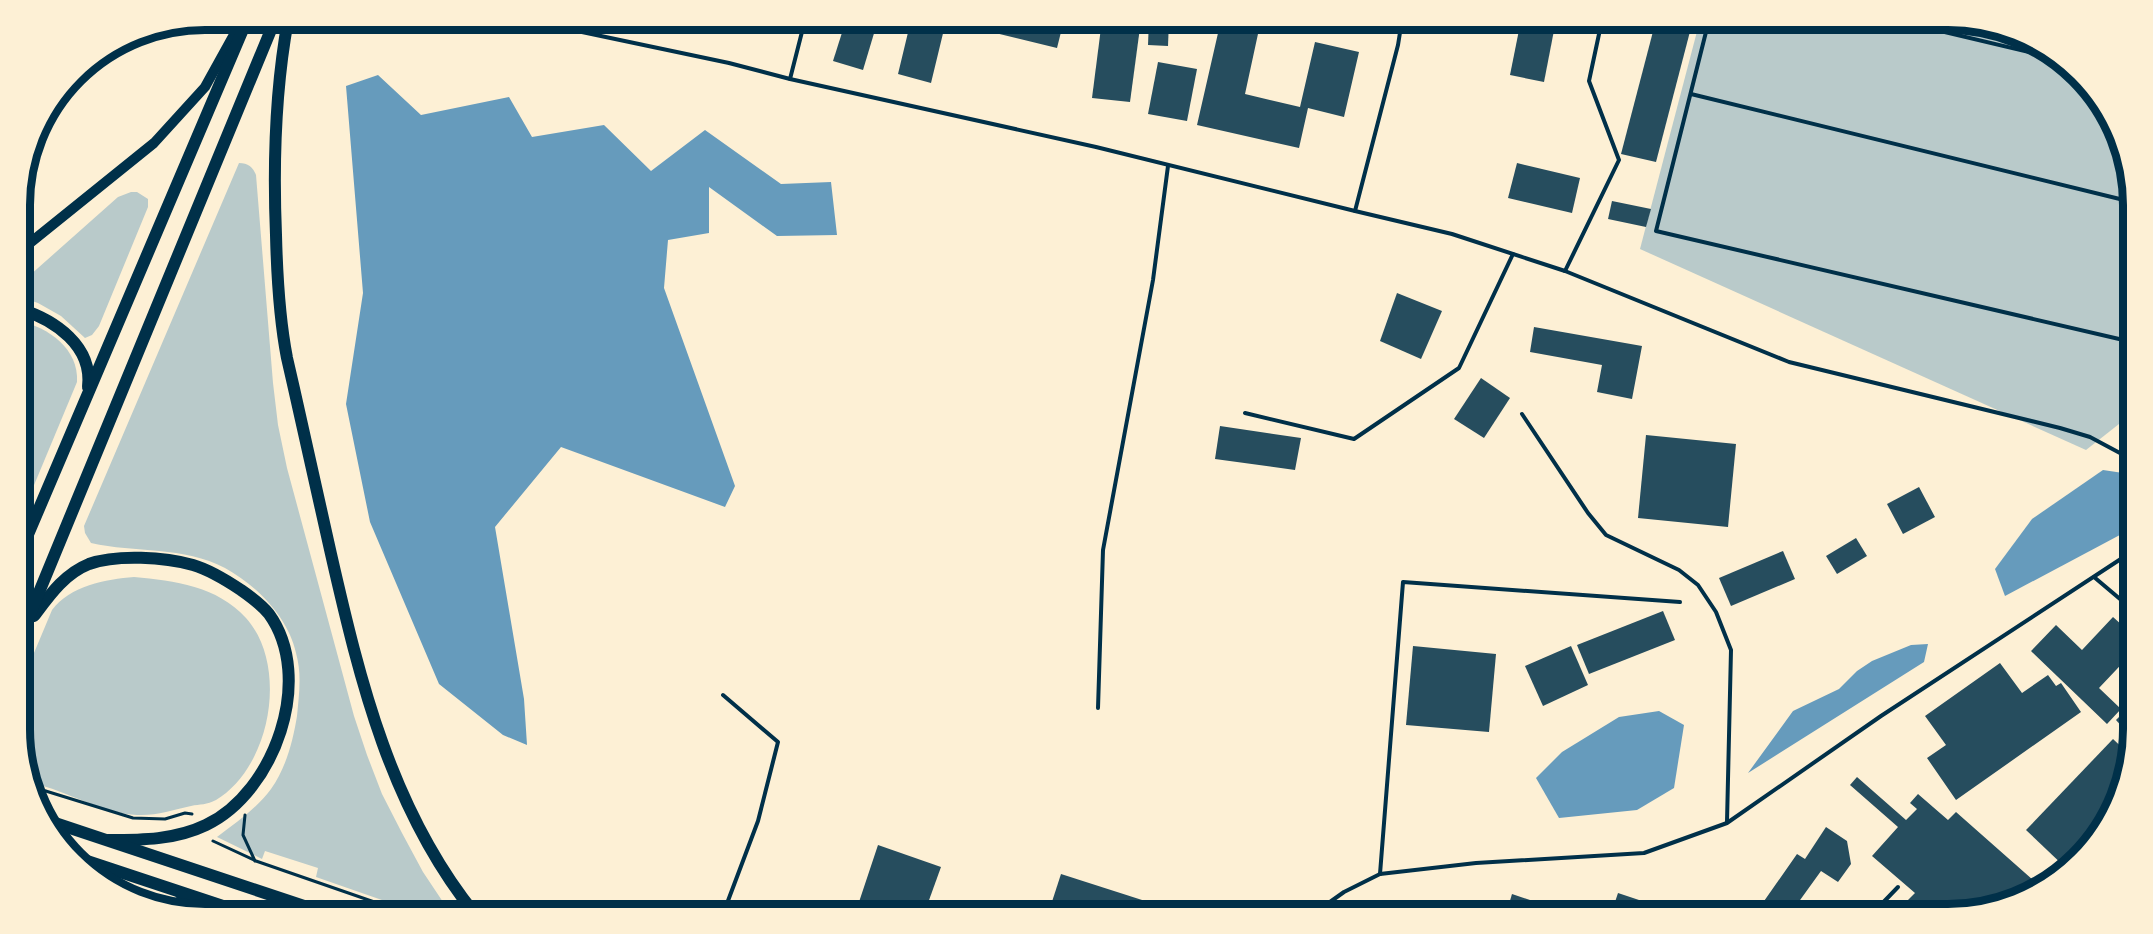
<svg xmlns="http://www.w3.org/2000/svg" width="2153" height="934" viewBox="0 0 2153 934" font-family="Helvetica,sans-serif">
	<rect width="100%" height="100%" fill="#fdf0d5"/>
	<!-- green -->
	<g fill="#b9caca">
		<path d="M 1700,20 L 1948,20 L 2019,33 L 2095,92 L 2132,181 L 2133,413 L 2086,450 L 1640,249 Z"/>
		<path d="M 239,163 C 248,163 253,167 256,175 L 273,383 L 278,425 L 287,468 L 354,716 L 367,755 L 382,794 L 402,833 L 423,872 L 451,914 L 422,914 L 316,877 L 318,868 L 265,851 L 262,859 L 217,837 C 237,822 257,808 271,789 C 286,768 293,741 297,716 C 299,695 302,674 296,653 C 288,617 256,585 225,568 C 184,546 135,553 91,543 L 85,533 L 84,526 Z"/>
		<path d="M 131,192 L 137,192 L 148,199 L 148,207 L 99,326 L 92,335 L 85,338 L 61,316 L 38,303 L 26,299 L 20,292 L 20,284 L 118,197 Z"/>
		<path d="M 20,321 C 49,328 79,349 77,382 L 32,490 L 21,504 Z"/>
		<path d="M 134,577 C 175,581 217,586 246,618 C 289,666 271,767 216,800 C 207,805 200,804 191,806 C 172,810 156,816 137,815 C 105,814 66,791 33,783 L 21,754 L 21,684 L 52,610 C 70,586 106,579 134,577 Z"/>
	</g>
	<!-- water -->
	<g fill="#669bbc">
		<path d="M 378,75 L 421,115 L 509,97 L 532,137 L 604,125 L 651,171 L 705,130 L 781,184 L 831,182 L 837,235 L 777,236 L 709,187 L 709,233 L 668,240 L 664,288 L 735,486 L 725,507 L 561,447 L 495,527 L 524,699 L 527,745 L 503,735 L 439,684 L 370,522 L 346,404 L 363,293 L 346,86 Z"/>
		<path d="M 2103,470 L 2123,473 L 2133,479 L 2133,528 L 2005,596 L 1995,569 L 2032,519 Z"/>
		<path d="M 1928,644 L 1924,662 L 1748,773 L 1793,711 L 1839,689 L 1857,671 L 1872,661 L 1911,645 Z"/>
		<path d="M 1659,711 L 1684,725 L 1674,788 L 1637,810 L 1559,818 L 1536,778 L 1562,752 L 1619,717 Z"/>
	</g>
	<!-- building -->
	<g fill="#264d5e">
		<path d="M 615,20 L 643,20 L 642,27 Z"/>
		<path d="M 749,20 L 780,20 L 777,28 Z"/>
		<path d="M 846,20 L 878,20 L 863,70 L 833,61 Z"/>
		<path d="M 911,20 L 1064,20 L 1057,48 L 946,21 L 931,83 L 898,74 Z"/>
		<path d="M 1102,20 L 1141,20 L 1130,102 L 1092,98 Z"/>
		<path d="M 1149,20 L 1169,20 L 1168,46 L 1148,45 Z"/>
		<path d="M 1221,20 L 1261,20 L 1245,94 L 1300,107 L 1315,42 L 1359,52 L 1344,117 L 1308,108 L 1299,148 L 1197,125 Z"/>
		<path d="M 1521,20 L 1556,20 L 1544,82 L 1510,75 Z"/>
		<path d="M 1656,20 L 1693,20 L 1656,162 L 1621,154 Z"/>
		<path d="M 1913,20 L 1941,20 L 1939,27 Z"/>
		<path d="M 1158,62 L 1197,69 L 1187,121 L 1148,114 Z"/>
		<path d="M 1517,163 L 1580,178 L 1572,213 L 1508,198 Z"/>
		<path d="M 1612,201 L 1651,209 L 1646,227 L 1608,219 Z"/>
		<path d="M 1397,293 L 1442,311 L 1421,359 L 1380,341 Z"/>
		<path d="M 1534,327 L 1642,346 L 1632,399 L 1597,392 L 1602,365 L 1530,352 Z"/>
		<path d="M 1481,378 L 1510,398 L 1484,438 L 1454,419 Z"/>
		<path d="M 1220,426 L 1301,438 L 1295,470 L 1215,459 Z"/>
		<path d="M 1646,435 L 1736,444 L 1728,527 L 1638,518 Z"/>
		<path d="M 1919,487 L 1935,517 L 1903,534 L 1887,504 Z"/>
		<path d="M 1856,538 L 1867,556 L 1837,574 L 1826,556 Z"/>
		<path d="M 1783,551 L 1795,579 L 1731,606 L 1719,578 Z"/>
		<path d="M 1663,611 L 1675,640 L 1589,674 L 1577,645 Z"/>
		<path d="M 2113,617 L 2133,635 L 2133,652 L 2099,688 L 2121,709 L 2107,724 L 2031,651 L 2056,625 L 2082,650 Z"/>
		<path d="M 1413,646 L 1496,654 L 1489,732 L 1406,725 Z"/>
		<path d="M 1571,646 L 1588,685 L 1543,706 L 1525,666 Z"/>
		<path d="M 2000,663 L 2022,693 L 2048,675 L 2056,686 L 2061,683 L 2081,712 L 1956,800 L 1927,758 L 1946,745 L 1925,716 Z"/>
		<path d="M 2133,703 L 2133,730 L 2132,738 L 2116,720 Z"/>
		<path d="M 2113,739 L 2129,754 L 2120,800 L 2095,842 L 2067,869 L 2026,830 Z"/>
		<path d="M 1857,777 L 1906,820 L 1917,809 L 1910,803 L 1918,794 L 1948,820 L 1956,812 L 2033,880 L 2021,893 L 1960,914 L 1909,914 L 1915,908 L 1907,901 L 1915,893 L 1872,856 L 1898,827 L 1850,785 Z"/>
		<path d="M 1826,827 L 1847,841 L 1851,864 L 1838,882 L 1821,871 L 1790,914 L 1755,914 L 1797,854 L 1805,859 Z"/>
		<path d="M 878,845 L 941,867 L 924,914 L 865,914 L 856,911 Z"/>
		<path d="M 1061,874 L 1167,908 L 1165,914 L 1048,914 Z"/>
		<path d="M 1618,893 L 1648,903 L 1644,914 L 1611,914 Z"/>
		<path d="M 1512,894 L 1572,914 L 1506,914 Z"/>
	</g>
	<g fill="none" stroke-linecap="round" stroke-linejoin="round">
		<!-- path -->
		<g stroke="#003049" stroke-width="3">
			<path d="M 36,788 L 133,818 L 165,819 L 185,813 L 192,814"/>
			<path d="M 245,815 L 243,835 L 255,861"/>
			<path d="M 213,841 L 256,861 L 409,914"/>
		</g>
		<!-- service -->
		<g stroke="#003049" stroke-width="4">
			<path d="M 525,20 L 729,63 L 790,79 L 1096,147 L 1355,211 L 1452,234 L 1565,271 L 1789,362 L 2060,428 L 2090,437 L 2133,460"/>
			<path d="M 1709,20 L 1656,231 L 2132,342"/>
			<path d="M 1894,20 L 2050,57"/>
			<path d="M 790,79 L 805,20"/>
			<path d="M 1691,94 L 2132,202"/>
			<path d="M 1355,211 L 1398,45 L 1402,20"/>
			<path d="M 1565,271 L 1619,160 L 1589,81 L 1602,20"/>
			<path d="M 1245,413 L 1354,439 L 1459,368 L 1513,254"/>
			<path d="M 1522,414 L 1588,513 L 1606,535 L 1679,570 L 1698,585 L 1716,612 L 1731,650 L 1727,822"/>
			<path d="M 2094,577 L 2133,610"/>
			<path d="M 723,695 L 778,742 L 758,821 L 723,914"/>
			<path d="M 1098,708 L 1103,550 L 1153,280 L 1168,166"/>
			<path d="M 1380,874 L 1403,582 L 1680,602"/>
			<path d="M 1313,914 L 1344,892 L 1380,874 L 1476,863 L 1644,853 L 1727,823 L 1881,716 L 2133,551"/>
			<path d="M 1872,914 L 1898,887"/>
		</g>
		<!-- secondary -->
		<path stroke="#003049" stroke-width="10" d="M 20,251 L 154,143 L 205,87 L 241,22"/>
		<!-- primary -->
		<g stroke="#003049" stroke-width="12">
			<path d="M 288,20 C 275,91 273,162 276,235 C 277,276 279,317 287,358 C 302,423 316,488 331,554 C 360,681 391,810 475,914"/>
			<path d="M 20,309 C 55,320 93,346 88,387"/>
			<path d="M 21,551 L 247,20"/>
			<path d="M 34,616 C 49,596 64,574 89,564 C 117,554 165,557 193,565 C 210,570 226,580 241,590 C 251,597 261,604 269,614 C 315,678 275,792 206,825 C 175,840 142,840 108,840"/>
			<path d="M 21,636 L 275,20"/>
			<path d="M 49,821 L 328,914"/>
			<path d="M 78,858 L 247,914"/>
			<path d="M 181,894 L 199,913"/>
		</g>
	</g>
	<!-- crop -->
	<path d="M0 0H2153V934H0ZM205 30H1948A175 175 0 0 1 2123 205V729A175 175 0 0 1 1948 904H205A175 175 0 0 1 30 729V205A175 175 0 0 1 205 30Z" fill="#fdf0d5" fill-rule="evenodd"/>
	<path fill="none" stroke="#003049" stroke-width="8" d="M205 30H1948A175 175 0 0 1 2123 205V729A175 175 0 0 1 1948 904H205A175 175 0 0 1 30 729V205A175 175 0 0 1 205 30Z"/>
</svg>
